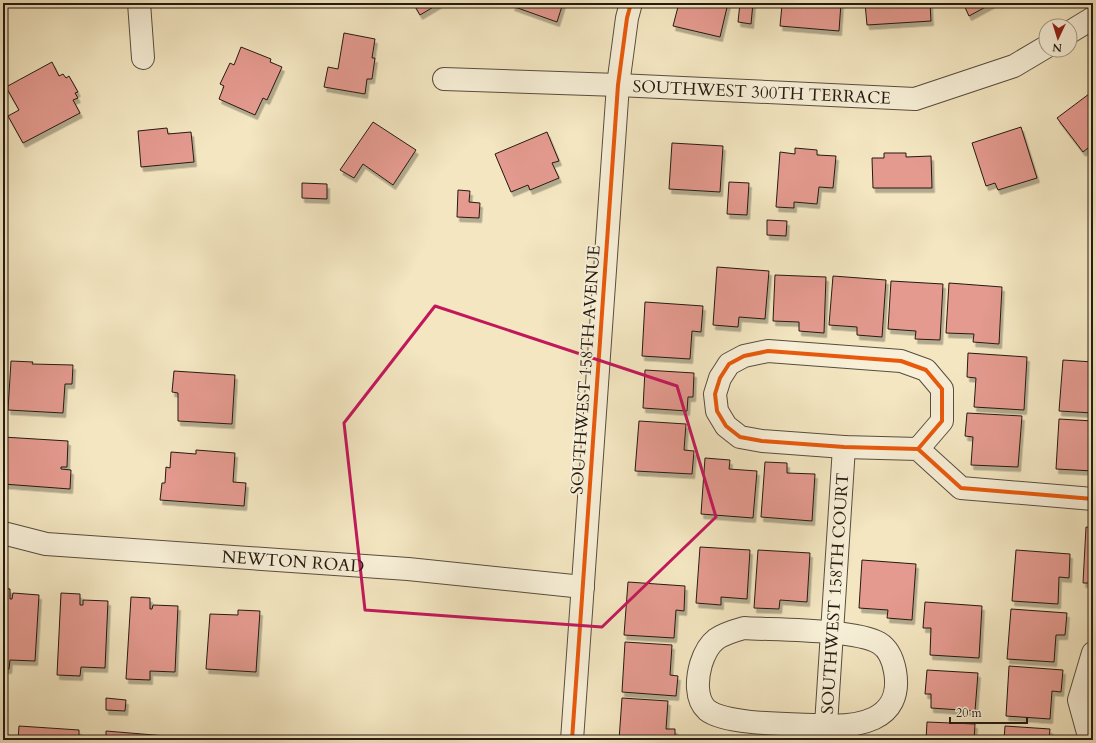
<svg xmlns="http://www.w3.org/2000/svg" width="1096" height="743" viewBox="0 0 1096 743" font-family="Cardo,serif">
	<defs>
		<filter id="shadow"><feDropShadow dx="2.5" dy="4.5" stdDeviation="0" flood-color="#0004"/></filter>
	</defs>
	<rect width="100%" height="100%" fill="#f3e6c1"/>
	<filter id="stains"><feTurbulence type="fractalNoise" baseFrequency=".005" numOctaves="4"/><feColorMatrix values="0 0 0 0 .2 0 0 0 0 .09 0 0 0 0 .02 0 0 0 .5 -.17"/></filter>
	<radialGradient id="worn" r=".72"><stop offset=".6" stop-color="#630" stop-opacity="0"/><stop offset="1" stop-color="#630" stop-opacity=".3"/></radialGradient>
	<!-- building -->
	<g fill="#e49a8f" stroke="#241a11" filter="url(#shadow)">
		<path d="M 413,3 L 440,3 L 420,15 Z"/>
		<path d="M 513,3 L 563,3 L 557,22 L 512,6 Z"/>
		<path d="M 679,3 L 728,3 L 720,37 L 673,26 Z"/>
		<path d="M 740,3 L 753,3 L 751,24 L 738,22 Z"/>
		<path d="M 800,3 L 841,3 L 839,31 L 780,26 L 782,5 L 800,6 Z"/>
		<path d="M 865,3 L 930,3 L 931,21 L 867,25 Z"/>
		<path d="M 963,3 L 993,3 L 969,16 Z"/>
		<path d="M 344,33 L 375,39 L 372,58 L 375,58 L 372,79 L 367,79 L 365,94 L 324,87 L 328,67 L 338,69 Z"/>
		<path d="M 241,47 L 271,59 L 270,62 L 282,67 L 267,100 L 263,98 L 255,115 L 219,99 L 224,86 L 220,84 L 230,63 L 234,65 Z"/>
		<path d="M 52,62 L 59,76 L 63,74 L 66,78 L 69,76 L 78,92 L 75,93 L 78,98 L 73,100 L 80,113 L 23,143 L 8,116 L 19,110 L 6,87 Z"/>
		<path d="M 1093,91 L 1093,144 L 1083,152 L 1057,118 Z"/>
		<path d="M 373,122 L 416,150 L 393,185 L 363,164 L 354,178 L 340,170 Z"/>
		<path d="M 1021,127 L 1037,178 L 998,190 L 995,183 L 986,186 L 972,143 Z"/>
		<path d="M 167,128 L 168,134 L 191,132 L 194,162 L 141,167 L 138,131 Z"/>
		<path d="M 547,132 L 559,161 L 552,163 L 559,178 L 530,190 L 528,185 L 511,192 L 495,154 Z"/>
		<path d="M 672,143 L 723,146 L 720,192 L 669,189 Z"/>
		<path d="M 795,148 L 817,150 L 817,155 L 836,156 L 833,188 L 819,187 L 817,204 L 794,202 L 794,208 L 776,207 L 780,152 L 795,154 Z"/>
		<path d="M 884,153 L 906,153 L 906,157 L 931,156 L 932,188 L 873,188 L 872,158 L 884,158 Z"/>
		<path d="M 729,182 L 749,183 L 747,215 L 727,214 Z"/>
		<path d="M 302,183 L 327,184 L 327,199 L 302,198 Z"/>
		<path d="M 458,190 L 470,191 L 469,202 L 480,203 L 479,218 L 457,217 Z"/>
		<path d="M 767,220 L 787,221 L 786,236 L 767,235 Z"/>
		<path d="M 717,267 L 769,271 L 765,319 L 739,317 L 738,327 L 713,325 Z"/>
		<path d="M 775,275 L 826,277 L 824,333 L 799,331 L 799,322 L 773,321 Z"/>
		<path d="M 833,276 L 886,280 L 882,337 L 857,335 L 857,327 L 829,325 Z"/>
		<path d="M 891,281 L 943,284 L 940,340 L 915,339 L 916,331 L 888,329 Z"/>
		<path d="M 949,283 L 1002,287 L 999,344 L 973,342 L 974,334 L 946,333 Z"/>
		<path d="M 645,302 L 703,306 L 701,332 L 692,331 L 690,359 L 642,356 Z"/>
		<path d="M 968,353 L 1027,357 L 1024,410 L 974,407 L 976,378 L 967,377 Z"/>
		<path d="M 1063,360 L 1093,362 L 1093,413 L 1059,411 Z"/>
		<path d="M 11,361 L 33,362 L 32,364 L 73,365 L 72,384 L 65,384 L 63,413 L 8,410 Z"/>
		<path d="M 645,370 L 694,373 L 693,397 L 688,397 L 687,411 L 643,408 Z"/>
		<path d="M 174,371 L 235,375 L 232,424 L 178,421 L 178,393 L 172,392 Z"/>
		<path d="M 967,413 L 1022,416 L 1018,467 L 971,465 L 973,437 L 965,436 Z"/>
		<path d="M 1059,419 L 1093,421 L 1093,471 L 1056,469 Z"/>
		<path d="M 639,421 L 686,424 L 684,450 L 694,451 L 692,474 L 635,471 Z"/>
		<path d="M 3,437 L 68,441 L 67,467 L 61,467 L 61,469 L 71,470 L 70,489 L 3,484 Z"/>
		<path d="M 196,450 L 235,453 L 233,482 L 246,483 L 244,506 L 160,500 L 162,483 L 165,483 L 166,467 L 170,468 L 171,452 L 196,454 Z"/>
		<path d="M 705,458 L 730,460 L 729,469 L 757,471 L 753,518 L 701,514 Z"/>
		<path d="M 765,462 L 787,463 L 787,473 L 815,474 L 812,521 L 761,517 Z"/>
		<path d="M 1086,527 L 1093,528 L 1093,583 L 1083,583 Z"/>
		<path d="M 700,547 L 750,550 L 747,599 L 721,597 L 721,605 L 696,603 Z"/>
		<path d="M 758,550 L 810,553 L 807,602 L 780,600 L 779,609 L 754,608 Z"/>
		<path d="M 1016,550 L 1070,554 L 1069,578 L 1059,577 L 1058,604 L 1012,601 Z"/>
		<path d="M 862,560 L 916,564 L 912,620 L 887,618 L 888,610 L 859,608 Z"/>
		<path d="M 628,582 L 685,586 L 684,611 L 676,610 L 674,638 L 624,635 Z"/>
		<path d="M 3,588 L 10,589 L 10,599 L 12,599 L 13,593 L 39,595 L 35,661 L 10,660 L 9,669 L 3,669 Z"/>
		<path d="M 61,593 L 80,594 L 80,605 L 83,605 L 83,600 L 108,601 L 105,668 L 81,667 L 80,676 L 57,675 Z"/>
		<path d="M 131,597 L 150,598 L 150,609 L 152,609 L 153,605 L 178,606 L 175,672 L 150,671 L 150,680 L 126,679 Z"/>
		<path d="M 925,602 L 982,606 L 979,658 L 930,655 L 931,628 L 923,628 Z"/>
		<path d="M 1011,609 L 1067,613 L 1065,635 L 1056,635 L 1054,662 L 1007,659 Z"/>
		<path d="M 238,610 L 260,611 L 256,672 L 206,669 L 210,614 L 238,615 Z"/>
		<path d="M 625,642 L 672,645 L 670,675 L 678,676 L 676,696 L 622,692 Z"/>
		<path d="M 1009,666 L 1063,670 L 1061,692 L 1052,691 L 1050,719 L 1006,716 Z"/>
		<path d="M 927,670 L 978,673 L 975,711 L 931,708 L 931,694 L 925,694 Z"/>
		<path d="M 106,698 L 126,700 L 125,711 L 106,710 Z"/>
		<path d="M 622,698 L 668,701 L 666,729 L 675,729 L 675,740 L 619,740 Z"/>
		<path d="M 927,722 L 975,724 L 974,740 L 926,740 Z"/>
		<path d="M 19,726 L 79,730 L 79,736 L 93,737 L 93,740 L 18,740 Z"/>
		<path d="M 1005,726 L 1050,729 L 1049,740 L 1004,740 Z"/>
		<path d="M 106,731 L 166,736 L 166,740 L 106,740 Z"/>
		<path d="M 194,737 L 241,740 L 193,740 Z"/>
		<path d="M 689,738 L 713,739 L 713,740 L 689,740 Z"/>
	</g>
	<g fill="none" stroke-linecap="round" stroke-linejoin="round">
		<defs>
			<g id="minor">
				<path d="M 139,3 L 143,58"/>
				<path d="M 1070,32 L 1093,18"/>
				<path id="s1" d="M 444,79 L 618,85 L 915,99 L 1014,66 L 1046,47"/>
				<path d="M 918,449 L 942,421 L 942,389 L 926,370 L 901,361 L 768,351 L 744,356 L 729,364 L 720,378 L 715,394 L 717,411 L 726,426 L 740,437 L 762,441 L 844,447 L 918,449 L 961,488 L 1093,499"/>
				<path id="s2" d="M 3,533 L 46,544 L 408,569 L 583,587"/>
				<path d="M 744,628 C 774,630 855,629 879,643 C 889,649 893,660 895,671 C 904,722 856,728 818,725 C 792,724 726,725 707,710 C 695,699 697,678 701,664 C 709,639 719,635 744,628 Z"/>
				<path d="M 572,740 L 618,85 L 627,18 L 631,3"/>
				<path id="s3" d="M 825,740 L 844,447"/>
				<path d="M 1090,740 L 1079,700 L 1093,653"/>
			</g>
		</defs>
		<!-- minor casing -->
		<use href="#minor" stroke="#584d3d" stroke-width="24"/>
		<!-- minor -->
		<use href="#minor" stroke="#f7efd7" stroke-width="22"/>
		<defs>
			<g id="cycleway">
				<path d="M 918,449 L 942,421 L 942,389 L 926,370 L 901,361 L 768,351 L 744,356 L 729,364 L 720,378 L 715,394 L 717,411 L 726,426 L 740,437 L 762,441 L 844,447 L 918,449 L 961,488 L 1093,499"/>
				<path d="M 572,740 L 618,85 L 627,18 L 631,3"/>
			</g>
		</defs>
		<!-- cycleway casing -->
		<use href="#cycleway" stroke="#f7efd7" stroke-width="6"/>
		<!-- cycleway -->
		<use href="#cycleway" stroke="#e8590c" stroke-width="4"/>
	</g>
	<!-- marked area -->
	<path fill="none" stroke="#c2185b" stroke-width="3" stroke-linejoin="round" d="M 435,306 L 677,386 L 716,517 L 602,627 L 365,610 L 344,423 Z"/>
	<g text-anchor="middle" stroke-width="4" stroke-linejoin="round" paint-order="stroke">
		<!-- street labels -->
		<g font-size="17" fill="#241a11" stroke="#f7efd7">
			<text dy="6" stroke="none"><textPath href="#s1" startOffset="318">SOUTHWEST 300TH TERRACE</textPath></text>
			<text transform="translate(585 370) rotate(-86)" y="6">SOUTHWEST 158TH AVENUE</text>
			<text dy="6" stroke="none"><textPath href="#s2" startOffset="292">NEWTON ROAD</textPath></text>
			<text dy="6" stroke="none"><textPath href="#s3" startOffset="147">SOUTHWEST 158TH COURT</textPath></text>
		</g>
	</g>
	<!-- margin -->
	<rect width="1096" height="743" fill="none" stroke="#f3e6c1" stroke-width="16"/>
	<rect x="4" y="4" width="1088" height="735" fill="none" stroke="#241a11" stroke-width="2"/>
	<rect x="8" y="8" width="1080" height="727" fill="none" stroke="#241a11"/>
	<!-- north arrow -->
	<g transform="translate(1058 38) rotate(184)"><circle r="19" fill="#f7efd7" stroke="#a39a88"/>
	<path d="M0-3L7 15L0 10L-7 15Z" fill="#8f2418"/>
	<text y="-6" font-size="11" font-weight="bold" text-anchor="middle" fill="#241a11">N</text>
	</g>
	<!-- scale -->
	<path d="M950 717v6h77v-6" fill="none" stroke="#241a11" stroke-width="2"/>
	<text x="956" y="717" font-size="12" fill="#241a11" stroke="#f7efd7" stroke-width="3" paint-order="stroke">20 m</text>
	<rect width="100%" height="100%" filter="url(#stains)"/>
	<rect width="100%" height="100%" fill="url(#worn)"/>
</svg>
